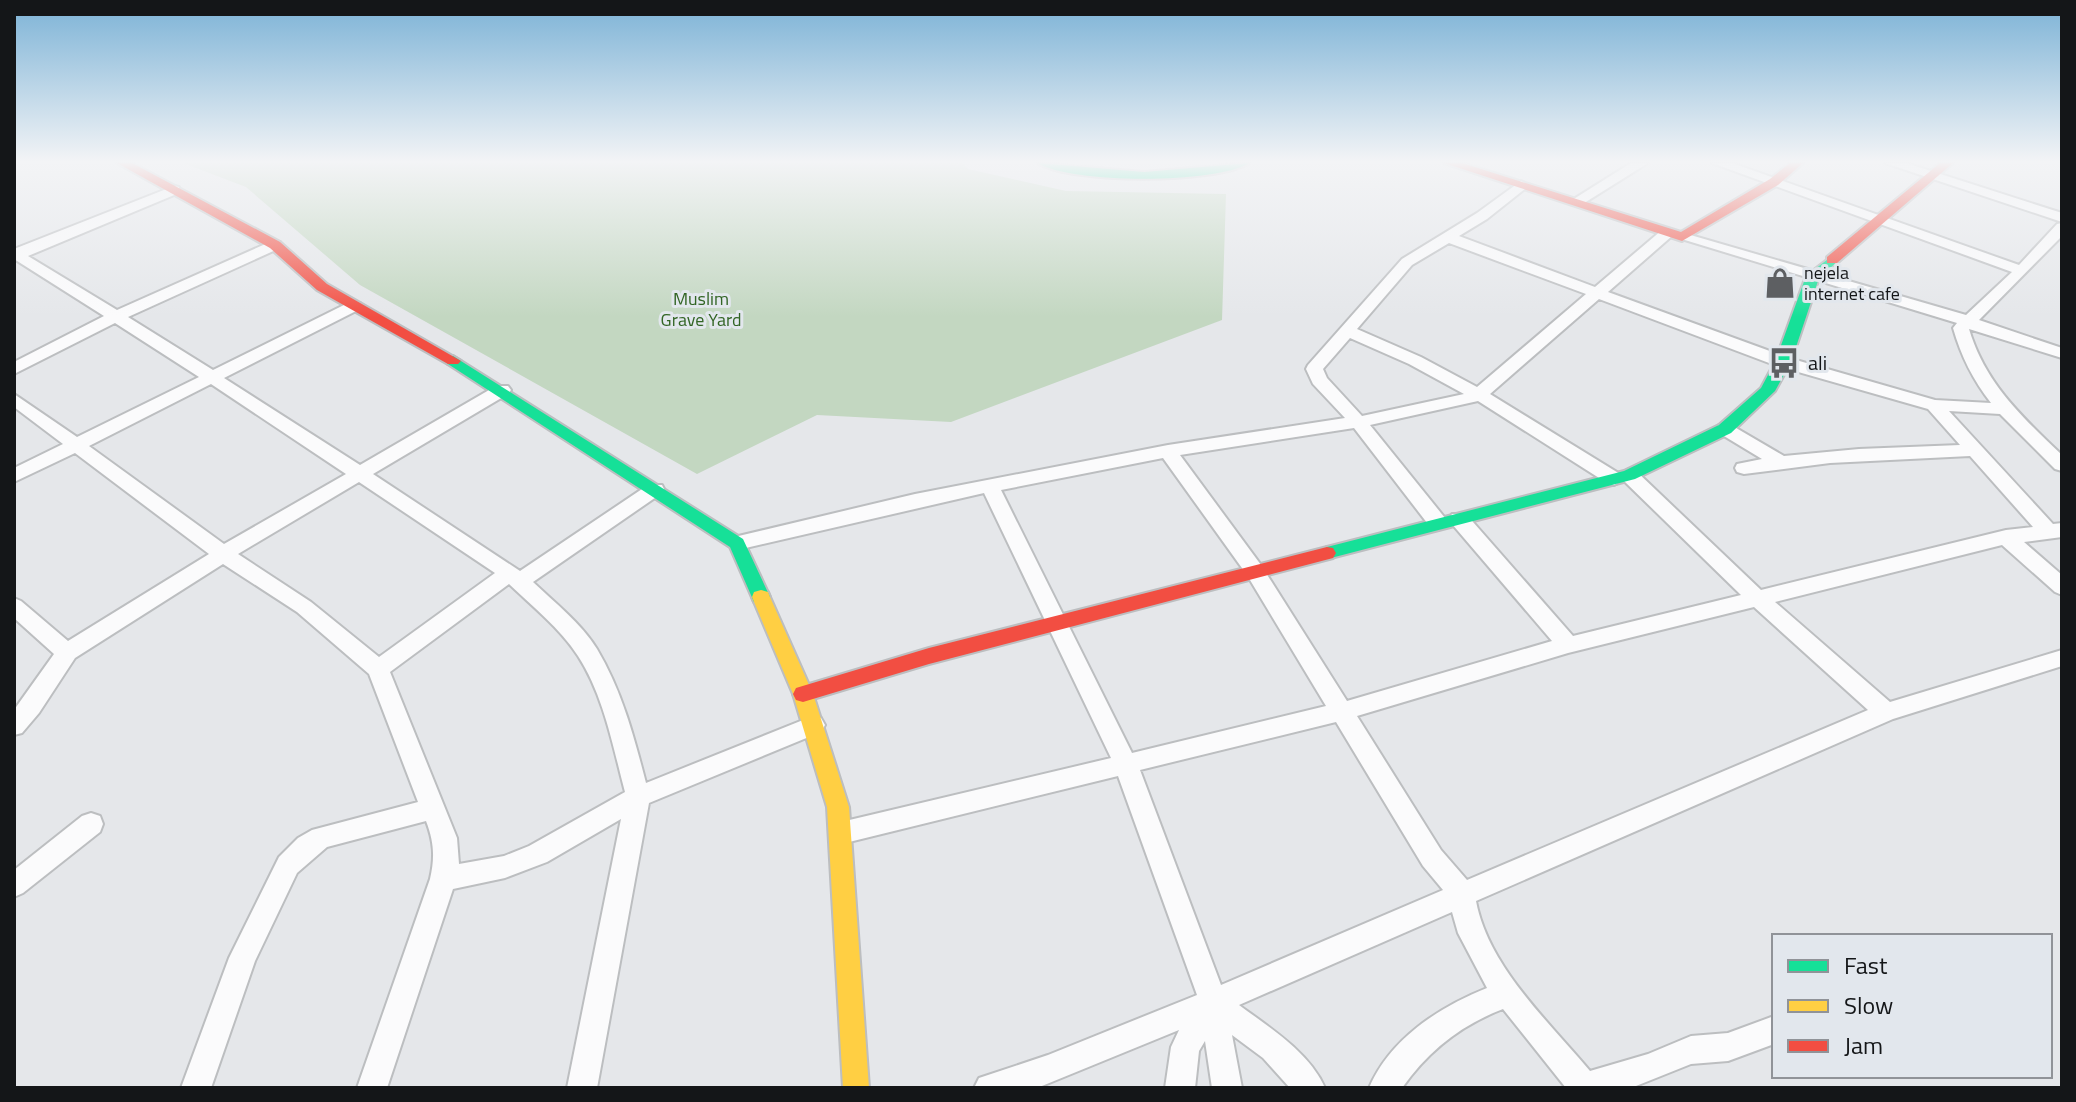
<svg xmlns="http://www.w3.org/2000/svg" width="2076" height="1102" viewBox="0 0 2076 1102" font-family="'Titillium Web',sans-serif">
	<rect width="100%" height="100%" fill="#e5e7ea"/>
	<!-- green -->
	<path fill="#c3d7c1" d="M 183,163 L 963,163 L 968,169 L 1066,191 L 1226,194 L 1222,320 L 951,422 L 817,415 L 697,474 L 360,285 L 246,187 Z"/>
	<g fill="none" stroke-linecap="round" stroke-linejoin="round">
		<defs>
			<g id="street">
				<path d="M 1631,163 L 1648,163 L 1581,205 L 1569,202 Z"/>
				<path d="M 1712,163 L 1732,163 L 2019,265 L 2057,224 L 2062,223 L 2062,236 L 1979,320 L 2062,348 L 2062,358 L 1969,329 C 1985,383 2022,417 2062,455 L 2062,471 L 2055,469 L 2000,414 L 1949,411 L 2053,524 L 2062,523 L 2062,537 L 2024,542 L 2062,575 L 2062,595 L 2055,592 L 2002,545 L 1775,602 L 1890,702 L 2062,650 L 2062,666 L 1893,719 L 1476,901 C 1488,966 1549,1022 1590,1071 L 1648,1054 L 1691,1036 L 1728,1033 L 1774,1016 L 1774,1044 L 1728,1061 L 1691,1064 L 1631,1088 L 1566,1088 L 1503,1009 C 1461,1025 1428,1051 1402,1088 L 1369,1088 C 1390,1039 1439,1007 1487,988 L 1458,933 L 1452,912 L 1239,1005 C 1269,1027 1310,1053 1325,1088 L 1290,1088 L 1263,1058 L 1232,1035 L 1242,1088 L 1212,1088 L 1205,1041 L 1199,1051 L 1195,1088 L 1165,1088 L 1171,1047 L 1179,1030 L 1037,1088 L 974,1088 L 979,1078 L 1048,1055 L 1197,995 L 1118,776 L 841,844 L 832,841 L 829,833 L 832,825 L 841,822 L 1111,758 L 984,493 L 737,550 L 727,543 L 730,538 L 915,494 L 1168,445 L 1345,418 L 1313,384 L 1306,369 L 1308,365 L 1402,259 L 1477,213 L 1521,181 L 1528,185 L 1526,188 L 1487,219 L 1459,236 L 1595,287 L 1662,230 L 1672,230 L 1672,236 L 1608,292 L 1789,358 L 1935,400 L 1991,403 C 1973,380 1961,356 1953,328 L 1957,323 L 1675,237 L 1682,233 L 1687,234 L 1966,315 L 2012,272 ZM 1449,243 L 1586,294 L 1477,387 L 1421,357 L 1357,329 L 1412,265 ZM 1599,299 L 1777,366 L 1928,409 L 1960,445 L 1859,449 L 1784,456 L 1731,425 L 1719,425 L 1716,429 L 1719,433 L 1762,459 L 1737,464 L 1735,468 L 1737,472 L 1744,474 L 1830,463 L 1970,456 L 2033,527 L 2006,530 L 1761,590 L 1636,471 L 1629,469 L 1620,474 L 1490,394 ZM 1350,338 L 1409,364 L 1464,394 L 1362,416 L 1327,378 L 1323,369 ZM 1478,401 L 1607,483 L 1614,485 L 1623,480 L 1741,595 L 1573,636 L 1466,514 L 1452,514 L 1449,519 L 1452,524 L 1552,641 L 1347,701 L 1261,565 L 1180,455 L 1354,428 L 1431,528 L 1438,530 L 1448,523 L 1445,518 L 1370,425 ZM 1163,458 L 1247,575 L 1326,706 L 1132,753 L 1001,490 ZM 1754,607 L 1868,710 L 1467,880 L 1441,850 L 1357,716 L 1568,653 ZM 1336,722 L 1423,866 L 1443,890 L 1221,985 L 1140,770 Z"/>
				<path d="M 1885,163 L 1906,163 L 2062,213 L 2062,222 Z"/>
				<path d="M 174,186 L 179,187 L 179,193 L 28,256 L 117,310 L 270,242 L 280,242 L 280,248 L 128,317 L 213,370 L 348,303 L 360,303 L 360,309 L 224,378 L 360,465 L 496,386 L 508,386 L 511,390 L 508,394 L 373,474 L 520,571 L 648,485 L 662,485 L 664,489 L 662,493 L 533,582 C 555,603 581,623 597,649 C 622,691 634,737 646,783 L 813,716 L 821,718 L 825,725 L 821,732 L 649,803 L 597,1088 L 567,1088 L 621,819 L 547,862 L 505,878 L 453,889 L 387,1088 L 357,1088 L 430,879 C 435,857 434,842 426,821 L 327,847 L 297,873 L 255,961 L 211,1088 L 181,1088 L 229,958 L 279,857 L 298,838 L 312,830 L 418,802 L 369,674 L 297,612 L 223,564 L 75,658 L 39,713 L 22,733 L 14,735 L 14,710 L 54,654 L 14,618 L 14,598 L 21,601 L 68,641 L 209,554 L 75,453 L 14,482 L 14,468 L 63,444 L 14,407 L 14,394 L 77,437 L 199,377 L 115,323 L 14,374 L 14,362 L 104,316 L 14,259 L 14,249 ZM 211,384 L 346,474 L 224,544 L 89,446 ZM 359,482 L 495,573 L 379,657 L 311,602 L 238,554 ZM 509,584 C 533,607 560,628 578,656 C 604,696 613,747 625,792 L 529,846 L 504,856 L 459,864 L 457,838 L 390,672 Z"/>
				<path d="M 91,813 L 100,816 L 103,824 L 100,832 L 23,893 L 14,897 L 14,870 L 82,816 Z"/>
			</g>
			<g id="fast">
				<path d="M 1038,163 L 1144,172 L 1249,163 C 1217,184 1070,184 1038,163 Z"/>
				<path d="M 1832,256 L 1839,260 L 1819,278 L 1791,362 L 1775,391 L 1731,433 L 1635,479 L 1327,559 L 1318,553 L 1327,547 L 1624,471 L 1719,425 L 1761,388 L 1775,362 L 1806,276 Z"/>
				<path d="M 453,356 L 743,539 L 770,597 L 768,602 L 754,602 L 730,547 L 448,364 L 445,361 Z"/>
			</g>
			<path id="slow" d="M 761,590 L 768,592 L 770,597 L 813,694 L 849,807 L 869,1088 L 843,1088 L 827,807 L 793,694 L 752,597 L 754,592 Z"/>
			<g id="jam">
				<path d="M 117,163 L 132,163 L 280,242 L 327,284 L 461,361 L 458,364 L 448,364 L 317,290 L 270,248 Z"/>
				<path d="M 1444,163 L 1462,163 L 1681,232 L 1770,179 L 1790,163 L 1803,163 L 1778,185 L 1682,241 Z"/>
				<path d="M 1940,163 L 1953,163 L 1837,263 L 1827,263 L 1827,257 Z"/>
				<path d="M 1327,547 L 1333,548 L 1336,553 L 1333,558 L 929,664 L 803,702 L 796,700 L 793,694 L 796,688 L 929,648 Z"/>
			</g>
		</defs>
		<!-- street casing -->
		<use href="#street" stroke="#bcbec0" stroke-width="4"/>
		<!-- fast casing -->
		<use href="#fast" stroke="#bcbec0" stroke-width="4"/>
		<!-- slow casing -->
		<use href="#slow" stroke="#bcbec0" stroke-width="4"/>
		<!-- jam casing -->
		<use href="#jam" stroke="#bcbec0" stroke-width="4"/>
		<!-- street -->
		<use href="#street" fill="#fbfbfc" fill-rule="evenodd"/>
		<!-- fast -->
		<use href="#fast" fill="#16e098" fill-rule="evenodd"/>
		<!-- slow -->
		<use href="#slow" fill="#ffcf43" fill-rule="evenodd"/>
		<!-- jam -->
		<use href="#jam" fill="#f24e42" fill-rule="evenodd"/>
	</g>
	<!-- sky -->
	<linearGradient id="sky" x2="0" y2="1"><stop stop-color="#7bb2d6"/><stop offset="0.51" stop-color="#f3f4f6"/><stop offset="1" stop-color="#f3f4f6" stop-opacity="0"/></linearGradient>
	<rect width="2076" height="317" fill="url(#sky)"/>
	<!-- icons -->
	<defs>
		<symbol id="shop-bare" viewBox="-9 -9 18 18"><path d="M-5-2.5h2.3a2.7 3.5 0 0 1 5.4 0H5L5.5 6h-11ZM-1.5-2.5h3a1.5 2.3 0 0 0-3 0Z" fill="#5d5f62" stroke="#e2e7ed" stroke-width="2.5" paint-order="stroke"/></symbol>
		<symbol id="bus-bare" viewBox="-9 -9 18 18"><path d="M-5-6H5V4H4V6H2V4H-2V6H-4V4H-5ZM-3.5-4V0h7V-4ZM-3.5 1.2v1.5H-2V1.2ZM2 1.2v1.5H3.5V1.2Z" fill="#5d5f62" stroke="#e2e7ed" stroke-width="2.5" paint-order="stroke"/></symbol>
	</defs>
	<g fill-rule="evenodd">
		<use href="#shop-bare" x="1758" y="261" width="44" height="44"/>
		<use href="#bus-bare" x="1762" y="341" width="44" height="44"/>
	</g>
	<g text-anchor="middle" stroke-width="6" stroke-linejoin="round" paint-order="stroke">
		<!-- far-poi labels -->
		<g font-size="18" fill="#141618" stroke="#e2e7ed" text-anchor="start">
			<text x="1804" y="279">nejela<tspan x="1804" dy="21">internet cafe</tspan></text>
		</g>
		<!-- far-park labels -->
		<g font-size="18" fill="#326525" stroke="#e2e7ed">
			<text x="701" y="305">Muslim<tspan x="701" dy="21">Grave Yard</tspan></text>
		</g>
		<!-- poi labels -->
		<g font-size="20" fill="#141618" stroke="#e2e7ed" text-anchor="start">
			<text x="1808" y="370">ali</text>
		</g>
	</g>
	<!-- border -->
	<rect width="2076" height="1102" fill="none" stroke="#141618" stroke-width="32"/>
	<!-- legend -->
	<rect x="1772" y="934" width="280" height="144" fill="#e2e7ed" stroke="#909398" stroke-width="2"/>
	<rect x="1788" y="960" width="40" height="12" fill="#16e098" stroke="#909398" stroke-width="2"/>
	<text x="1844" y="974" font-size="24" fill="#141618">Fast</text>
	<rect x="1788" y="1000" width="40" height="12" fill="#ffcf43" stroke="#909398" stroke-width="2"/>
	<text x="1844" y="1014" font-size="24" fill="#141618">Slow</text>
	<rect x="1788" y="1040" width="40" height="12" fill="#f24e42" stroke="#909398" stroke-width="2"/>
	<text x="1844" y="1054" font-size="24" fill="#141618">Jam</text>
</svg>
